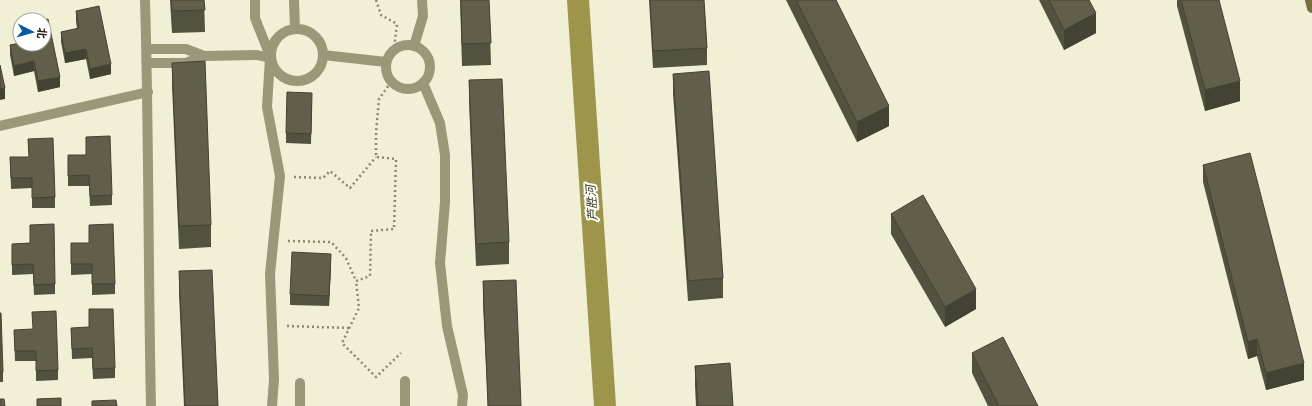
<svg xmlns="http://www.w3.org/2000/svg" width="1312" height="406" viewBox="0 0 1312 406" font-family="'DejaVu Sans','Noto Sans SC',sans-serif">
	<rect width="100%" height="100%" fill="#f1efd5"/>
	<g fill="none" stroke-linecap="round" stroke-linejoin="round">
		<!-- canal -->
		<path stroke="#9d9549" stroke-width="22" d="M 578,0 L 605,406"/>
		<!-- path -->
		<g stroke="#898876" stroke-width="2.5" stroke-dasharray="2 3" stroke-linecap="butt">
			<path d="M 376,0 L 381,15 L 397,24 L 394,49"/>
			<path d="M 391,82 L 379,99 L 376,133 L 376,157 L 396,159 L 394,229 L 371,231 L 370,276 L 356,281 L 359,308 L 342,343 L 376,377 L 401,353"/>
			<path d="M 294,177 L 323,178 L 330,171 L 350,188 L 376,157"/>
			<path d="M 288,241 L 331,242 L 346,258 L 356,281"/>
			<path d="M 287,326 L 349,328"/>
		</g>
		<!-- lane -->
		<g stroke="#9b9879" stroke-width="10">
			<path d="M 145,0 C 149,135 148,271 151,406"/>
			<path d="M 255,0 L 255,18 L 270,56"/>
			<path d="M 294,0 L 295,29"/>
			<circle cx="297" cy="55" r="26"/>
			<circle cx="408" cy="67" r="22"/>
			<path d="M 414,46 L 423,16 L 422,0"/>
			<path d="M 147,49 L 186,49 L 204,56 L 257,55 L 270,58 L 267,107 L 280,176 L 270,274 L 274,379 L 272,406"/>
			<path d="M 323,55 L 386,62"/>
			<path d="M 147,63 L 186,63 L 204,56"/>
			<path d="M 423,83 L 440,123 L 445,155 L 445,202 L 440,263 L 447,326 L 463,395 L 462,406"/>
			<path d="M 0,126 L 148,92"/>
			<path d="M 405,381 L 405,406"/>
			<path d="M 300,383 L 300,406"/>
		</g>
		<!-- secondary -->
		<path stroke="#746f40" stroke-width="10" d="M 1310,0 L 1312,8"/>
	</g>
	<!-- wall -->
	<g fill="#53523f">
		<path d="M 170,0 L 204,0 L 205,32 L 172,33 Z"/>
		<path d="M 460,0 L 489,0 L 491,65 L 462,66 Z"/>
		<path d="M 649,0 L 704,0 L 707,48 L 707,65 L 653,68 Z"/>
		<path d="M 786,0 L 836,0 L 889,126 L 857,142 Z"/>
		<path d="M 1039,0 L 1089,0 L 1096,33 L 1064,50 Z"/>
		<path d="M 1177,0 L 1219,0 L 1240,101 L 1205,111 L 1177,6 Z"/>
		<path d="M 76,11 L 111,74 L 90,79 L 86,59 L 65,63 L 61,42 L 61,32 L 77,29 L 76,21 Z"/>
		<path d="M 20,43 L 60,87 L 38,92 L 34,71 L 14,76 L 10,55 L 10,45 Z"/>
		<path d="M 172,63 L 211,225 L 211,247 L 179,249 L 172,85 Z"/>
		<path d="M 673,74 L 723,278 L 723,298 L 688,301 L 673,94 Z"/>
		<path d="M 469,80 L 509,242 L 509,264 L 476,266 L 469,102 Z"/>
		<path d="M 312,103 L 311,144 L 286,143 L 286,133 Z"/>
		<path d="M 86,137 L 112,195 L 112,205 L 90,206 L 89,186 L 68,186 L 68,155 L 86,155 Z"/>
		<path d="M 28,139 L 55,197 L 55,208 L 32,208 L 32,188 L 11,189 L 10,157 L 29,157 Z"/>
		<path d="M 1203,165 L 1304,380 L 1266,390 L 1257,356 L 1248,359 L 1203,182 Z"/>
		<path d="M 891,214 L 976,309 L 945,327 L 891,234 Z"/>
		<path d="M 30,225 L 55,284 L 55,294 L 34,295 L 33,274 L 12,275 L 12,244 L 30,243 Z"/>
		<path d="M 71,243 L 115,284 L 115,294 L 92,295 L 92,274 L 71,275 Z"/>
		<path d="M 331,264 L 329,306 L 290,305 L 290,294 Z"/>
		<path d="M 179,271 L 218,406 L 184,406 L 179,293 Z"/>
		<path d="M 483,281 L 521,406 L 488,406 L 483,304 Z"/>
		<path d="M 0,313 L 3,372 L 3,382 L 0,382 Z"/>
		<path d="M 71,328 L 115,368 L 115,378 L 93,379 L 92,358 L 72,359 Z"/>
		<path d="M 14,330 L 58,370 L 58,380 L 36,381 L 36,361 L 15,361 Z"/>
		<path d="M 972,353 L 1038,406 L 988,406 L 972,373 Z"/>
		<path d="M 695,366 L 733,406 L 696,406 L 695,386 Z"/>
	</g>
	<!-- shaded-wall -->
	<g fill="#444233">
		<path d="M 1096,13 L 1096,33 L 1064,50 L 1064,30 Z"/>
		<path d="M 86,49 L 86,59 L 65,63 L 65,53 Z"/>
		<path d="M 34,61 L 34,71 L 14,76 L 14,66 Z"/>
		<path d="M 111,64 L 111,74 L 90,79 L 90,69 Z"/>
		<path d="M 60,77 L 60,87 L 38,92 L 38,81 Z"/>
		<path d="M 1240,81 L 1240,101 L 1205,111 L 1205,90 Z"/>
		<path d="M 5,88 L 5,99 L 0,100 L 0,89 Z"/>
		<path d="M 889,106 L 889,126 L 857,142 L 857,122 Z"/>
		<path d="M 331,254 L 331,264 L 329,306 L 329,296 Z"/>
		<path d="M 976,289 L 976,309 L 945,327 L 945,307 Z"/>
		<path d="M 1257,339 L 1257,356 L 1248,359 L 1248,342 Z"/>
		<path d="M 1304,363 L 1304,380 L 1266,390 L 1266,373 Z"/>
	</g>
	<!-- building -->
	<g fill="#615f49" stroke="#444233">
		<path d="M 171,0 L 204,0 L 205,10 L 172,11 Z"/>
		<path d="M 461,0 L 489,0 L 491,43 L 462,44 Z"/>
		<path d="M 650,0 L 704,0 L 707,48 L 653,51 Z"/>
		<path d="M 796,0 L 836,0 L 889,106 L 857,122 Z"/>
		<path d="M 1049,0 L 1089,0 L 1096,13 L 1064,30 Z"/>
		<path d="M 1181,0 L 1219,0 L 1240,81 L 1205,90 Z"/>
		<path d="M 99,6 L 111,64 L 90,69 L 86,49 L 65,53 L 61,32 L 79,28 L 76,11 Z"/>
		<path d="M 48,19 L 60,77 L 38,81 L 34,61 L 14,66 L 10,45 L 20,43 L 20,44 L 44,44 L 44,20 L 42,20 Z"/>
		<path d="M 205,61 L 211,225 L 179,226 L 172,63 Z"/>
		<path d="M 0,65 L 5,88 L 0,89 Z"/>
		<path d="M 709,71 L 723,278 L 688,281 L 673,74 Z"/>
		<path d="M 502,79 L 509,242 L 476,244 L 469,80 Z"/>
		<path d="M 287,92 L 312,93 L 311,134 L 286,133 Z"/>
		<path d="M 110,136 L 112,195 L 90,196 L 89,175 L 68,176 L 68,155 L 86,155 L 86,137 Z"/>
		<path d="M 53,138 L 55,197 L 32,198 L 32,178 L 11,178 L 10,157 L 29,157 L 28,139 Z"/>
		<path d="M 1250,153 L 1304,363 L 1266,373 L 1257,339 L 1248,342 L 1203,165 Z"/>
		<path d="M 923,195 L 976,289 L 945,307 L 891,214 Z"/>
		<path d="M 54,224 L 55,284 L 34,285 L 33,264 L 12,265 L 12,244 L 30,243 L 30,225 Z"/>
		<path d="M 113,224 L 115,284 L 92,284 L 92,264 L 71,264 L 71,243 L 89,243 L 89,225 Z"/>
		<path d="M 292,252 L 331,254 L 329,296 L 290,294 Z"/>
		<path d="M 212,270 L 218,406 L 185,406 L 179,271 Z"/>
		<path d="M 516,280 L 521,406 L 488,406 L 483,281 Z"/>
		<path d="M 89,309 L 113,309 L 115,368 L 93,369 L 92,348 L 72,349 L 71,328 L 89,327 Z"/>
		<path d="M 56,311 L 58,370 L 36,371 L 36,351 L 15,351 L 14,330 L 33,329 L 32,312 Z"/>
		<path d="M 0,313 L 1,313 L 3,372 L 0,372 Z"/>
		<path d="M 1003,337 L 1038,406 L 999,406 L 972,353 Z"/>
		<path d="M 730,363 L 733,406 L 698,406 L 695,366 Z"/>
		<path d="M 61,398 L 61,406 L 37,406 L 37,399 Z"/>
		<path d="M 0,399 L 4,399 L 5,406 L 0,406 Z"/>
		<path d="M 116,400 L 117,406 L 92,406 L 92,401 Z"/>
	</g>
	<g text-anchor="middle" stroke-width="4" stroke-linejoin="round" paint-order="stroke">
		<!-- water labels -->
		<g font-size="12" font-style="italic" fill="#3a3614" stroke="#fff">
			<text transform="translate(592 203) rotate(-94)" y="4">芦胜河</text>
		</g>
	</g>
	<!-- north arrow -->
	<g transform="translate(32 32) rotate(96)"><circle r="19" fill="#ffffff" stroke="#a7a6a2"/>
	<path d="M0-3L7 15L0 10L-7 15Z" fill="#0259a7"/>
	<text y="-6" font-size="11" font-weight="bold" text-anchor="middle" fill="#222117">北</text>
	</g>
</svg>
